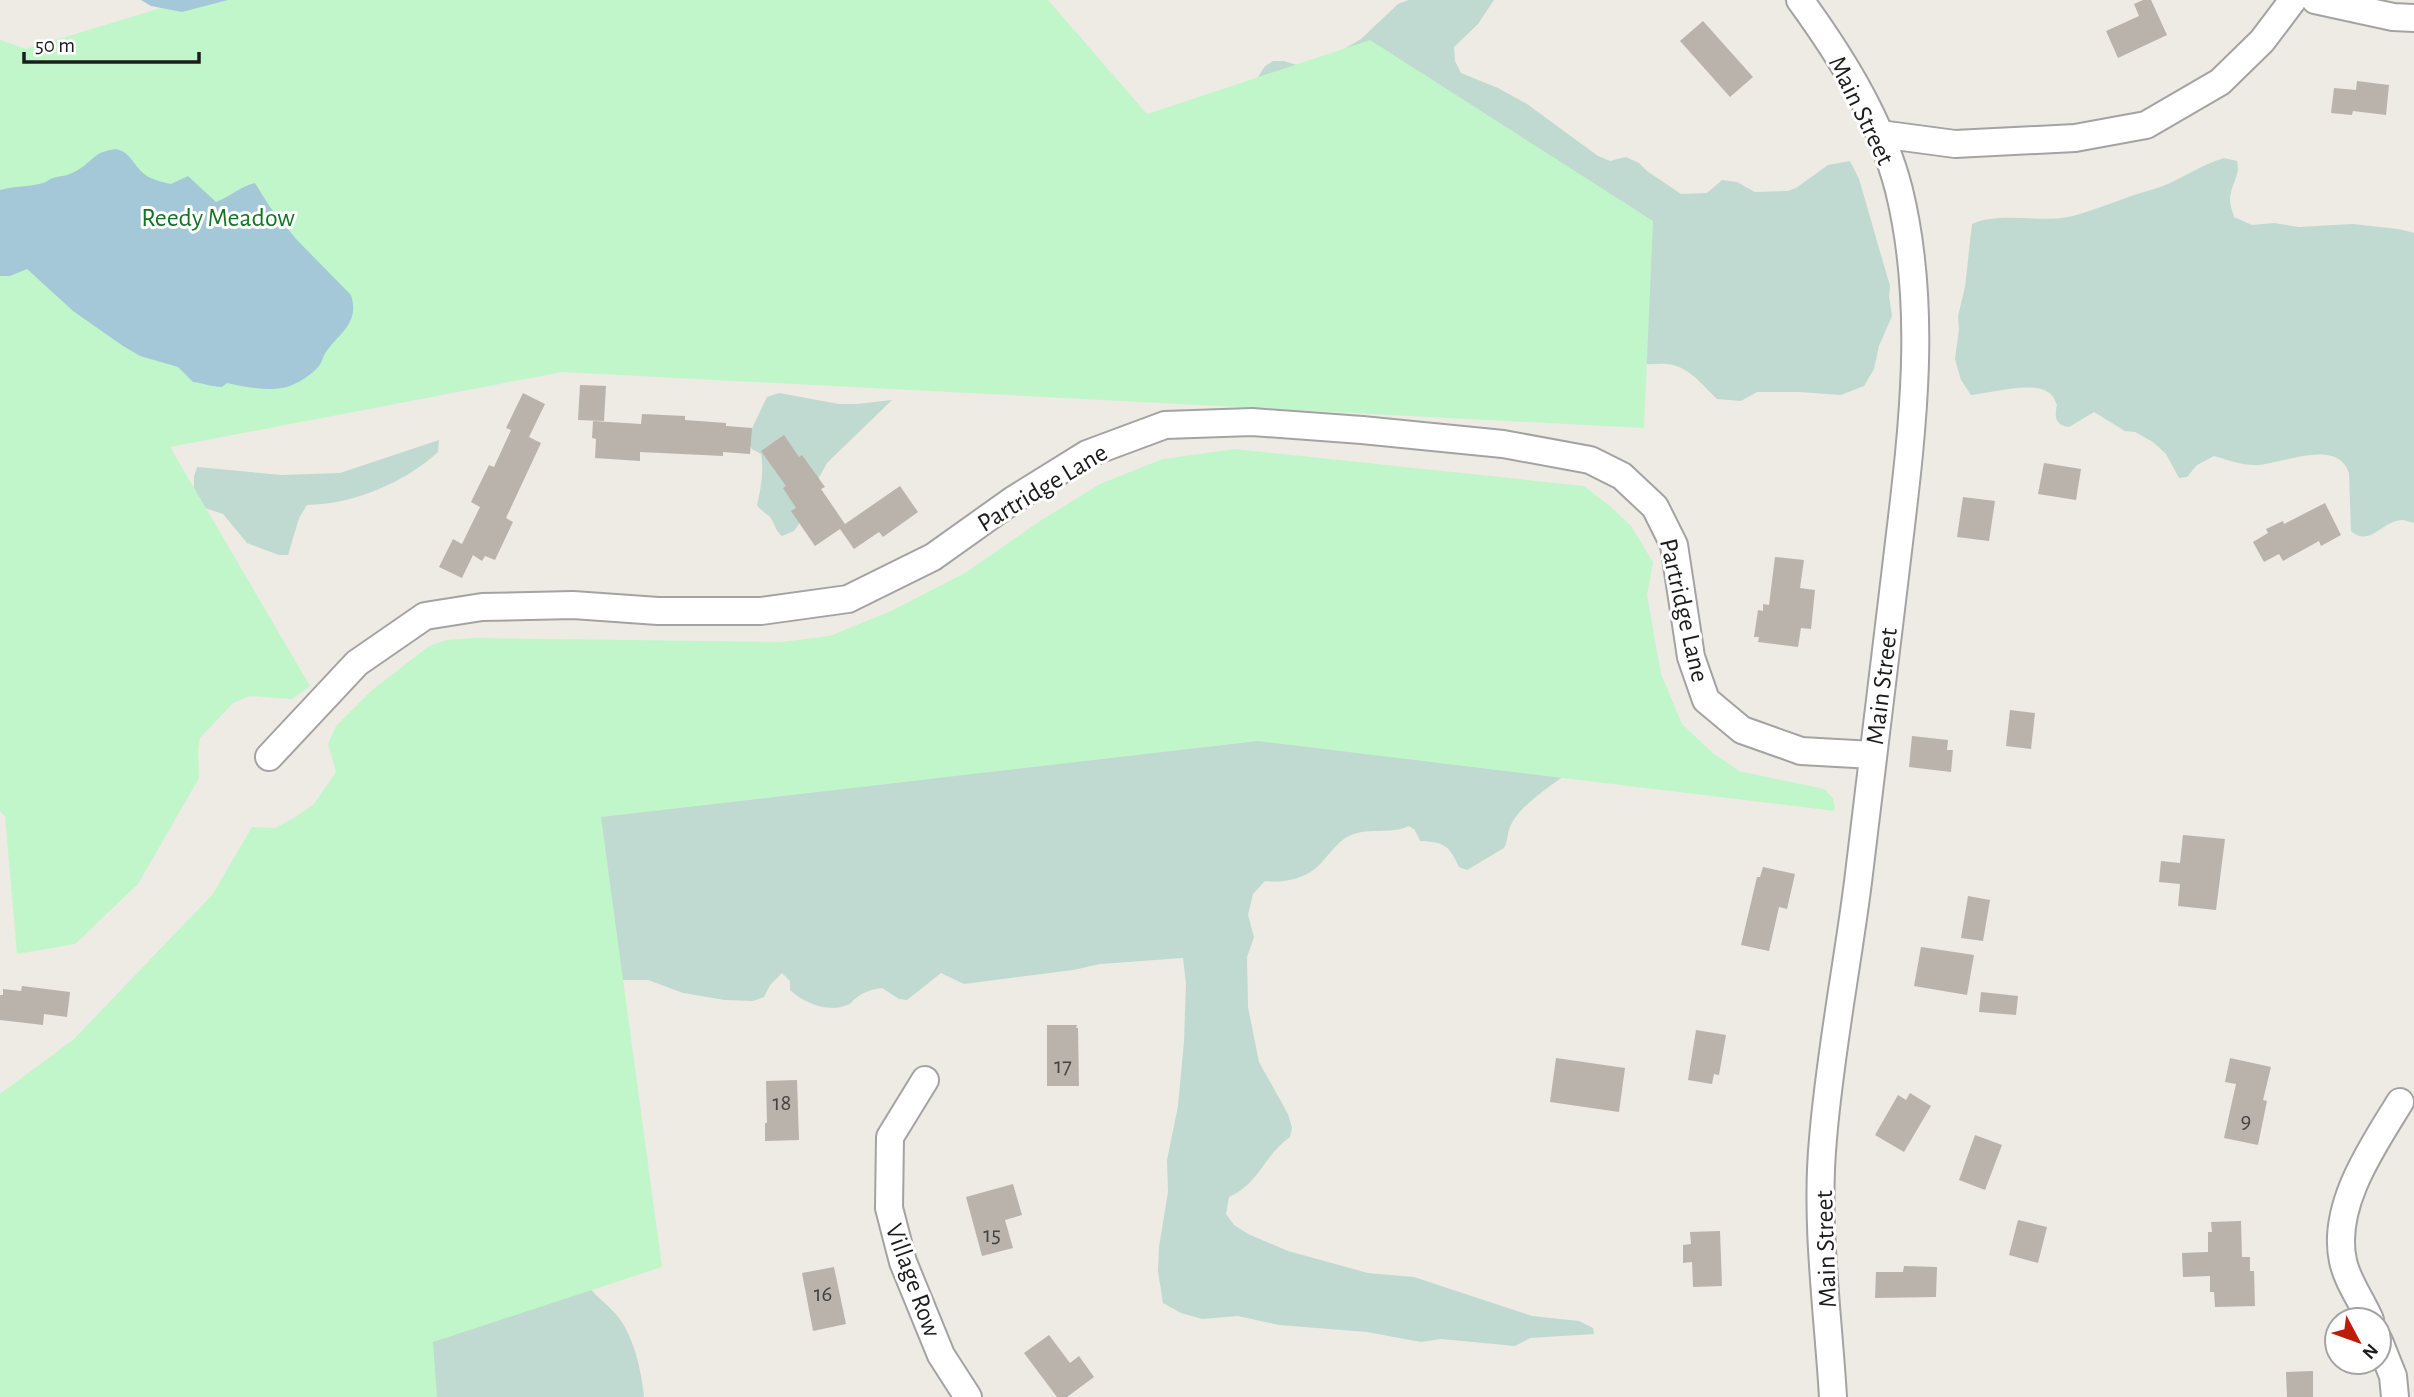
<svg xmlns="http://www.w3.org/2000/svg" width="2414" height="1397" viewBox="0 0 2414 1397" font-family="'Alegreya Sans',sans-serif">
	<rect width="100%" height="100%" fill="#edebe3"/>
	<!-- wetland -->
	<g fill="#c0dad1">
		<path d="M 1409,0 L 1494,0 L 1478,24 L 1454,47 L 1455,61 L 1461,73 L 1498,88 L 1527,104 L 1598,156 L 1610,161 L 1626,157 L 1639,163 L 1647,171 L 1681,194 L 1707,193 L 1722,180 L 1737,182 L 1755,192 L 1788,191 L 1796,188 L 1828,165 L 1850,161 L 1859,179 L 1890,286 L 1889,296 L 1892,316 L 1879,346 L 1874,369 L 1864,386 L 1841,395 L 1799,392 L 1757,392 L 1741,401 L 1717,399 C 1702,385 1689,366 1667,364 C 1656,363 1649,366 1639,362 L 1262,113 L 1258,77 L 1265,66 L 1273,61 L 1284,61 L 1300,66 L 1322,62 L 1361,39 L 1398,4 Z"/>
		<path d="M 2224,158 L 2237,161 C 2241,176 2230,185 2230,200 C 2230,206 2233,212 2234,217 L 2252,225 L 2274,223 L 2299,227 L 2353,224 L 2398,229 L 2414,233 L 2414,523 C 2410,522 2407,521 2403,520 C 2382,520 2370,548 2351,531 L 2349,473 C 2338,438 2284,463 2258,465 C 2244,466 2228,460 2214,456 L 2197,465 L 2187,477 L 2179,478 L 2166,454 L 2153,442 L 2135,432 L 2125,431 L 2094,412 L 2069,427 C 2056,425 2054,418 2057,405 C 2055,400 2053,395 2048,392 C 2031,381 1991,393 1971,395 L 1961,380 L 1955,359 L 1959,330 L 1958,316 L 1965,287 L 1972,224 C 2002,211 2041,224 2073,216 C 2094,210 2114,202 2134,195 C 2146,191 2159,188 2170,183 C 2189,174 2204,164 2224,158 Z"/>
		<path d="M 779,393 L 839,404 L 857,404 L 892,400 L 827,463 L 799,513 L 799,524 L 794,531 L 782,536 C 775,531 775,523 770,517 C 765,512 761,511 757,505 C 761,488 764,472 761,454 L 752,449 L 746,441 L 767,397 Z"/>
		<path d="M 439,440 L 438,452 C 404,483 354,504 307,505 L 299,518 L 288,555 L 279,555 L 247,543 L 223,514 L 205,508 L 194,496 L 194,477 L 197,467 L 281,475 L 340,473 Z"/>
		<path d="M 939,700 L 1567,774 C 1550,786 1518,807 1510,827 C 1507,834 1508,841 1504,848 L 1467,870 L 1459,867 C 1449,845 1444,842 1420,841 L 1415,830 L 1409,826 C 1389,835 1370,827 1351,835 C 1335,842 1328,858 1316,868 C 1301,880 1282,883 1265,881 L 1253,894 L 1248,915 L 1254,937 L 1247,957 L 1248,1007 L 1259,1062 L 1288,1114 L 1292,1128 L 1290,1137 C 1264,1155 1260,1183 1229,1197 L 1226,1214 L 1234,1225 L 1248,1234 L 1288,1251 L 1368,1273 L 1414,1277 L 1532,1316 L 1579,1321 L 1593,1328 L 1594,1334 L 1530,1338 L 1515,1346 L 1441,1339 L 1421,1342 L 1367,1332 L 1279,1325 L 1238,1316 L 1202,1319 L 1181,1313 L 1163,1303 L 1158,1271 L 1159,1247 L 1168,1192 L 1167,1160 L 1178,1106 L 1184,1041 L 1186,984 L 1183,958 L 1100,964 L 1073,970 L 964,984 L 941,973 L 907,1000 L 899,999 L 882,988 C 873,989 863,992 856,998 C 852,1001 851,1004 847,1005 C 828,1013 804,1003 790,990 L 790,981 L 782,973 L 770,985 L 764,997 L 753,1001 L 725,1000 L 683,993 L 648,980 L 621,980 L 588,1286 C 597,1298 610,1306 619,1318 C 634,1338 642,1372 644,1397 L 0,1397 L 0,1150 L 431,866 Z"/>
	</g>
	<!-- park -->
	<g fill="#c1f6ca">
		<path d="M 187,0 L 1048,0 L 1147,114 L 1370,40 L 1653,221 L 1644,428 L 562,372 L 170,447 L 310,686 L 292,699 L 250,696 L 233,703 L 200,738 L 198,750 L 199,778 L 138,884 L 75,944 L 17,954 L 5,816 L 0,811 L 0,40 L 26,49 Z"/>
		<path d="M 1235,449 L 1584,486 L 1610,506 L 1631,526 L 1653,562 L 1647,595 L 1661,674 L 1682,724 L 1714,754 L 1739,771 L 1824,789 L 1833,798 L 1835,811 L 1258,741 L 601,817 L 662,1267 L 433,1342 L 437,1397 L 0,1397 L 0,1094 L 74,1039 L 213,894 L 252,827 L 275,828 L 294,818 L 313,805 L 336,772 L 328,744 L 336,726 L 371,691 L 429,646 L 447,640 L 474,638 L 782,642 L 830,636 L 891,611 L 965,573 L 1040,521 L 1100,484 L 1163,459 Z"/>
	</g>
	<!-- water -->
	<g fill="#a5c8d9">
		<path d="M 141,0 L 228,0 L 182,12 L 151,6 Z"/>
		<path d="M 116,149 C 130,152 133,164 143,173 C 149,179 162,182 171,184 L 188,176 L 216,202 C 230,197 241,186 255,183 L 270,207 L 296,239 L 351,295 C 360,323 340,332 326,352 C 323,356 322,362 319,366 C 313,374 297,384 287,387 C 268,392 246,387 227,383 L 222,387 C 212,387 203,383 193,382 L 178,367 L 140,356 L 123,346 L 73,311 L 27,269 L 10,276 L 0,276 L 0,190 C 14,186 29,187 43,183 C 46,182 50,179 53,178 C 60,176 67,176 74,172 C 93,163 91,152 116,149 Z"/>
	</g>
	<!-- building -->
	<g fill="#b9b3ac">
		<path d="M 2143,0 L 2151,0 L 2167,35 L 2118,58 L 2106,31 L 2139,16 L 2134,4 Z"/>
		<path d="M 1703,21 L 1753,77 L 1730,97 L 1680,41 Z"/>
		<path d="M 2357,81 L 2389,85 L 2386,115 L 2353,111 L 2352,115 L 2331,113 L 2334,88 L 2356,90 Z"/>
		<path d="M 580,385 L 606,386 L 604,421 L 578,420 Z"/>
		<path d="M 523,393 L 545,404 L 529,437 L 541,443 L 506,518 L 513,522 L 495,560 L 485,556 L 482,561 L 473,555 L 462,578 L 439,567 L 453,539 L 462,544 L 480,507 L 471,502 L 489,465 L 494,467 L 511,430 L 506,428 Z"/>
		<path d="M 642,414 L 685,416 L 685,420 L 726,423 L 726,426 L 752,428 L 750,454 L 723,452 L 723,456 L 640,452 L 640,461 L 595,458 L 596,439 L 592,438 L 593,421 L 641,424 Z"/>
		<path d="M 784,435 L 799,457 L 802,455 L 825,487 L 821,489 L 845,524 L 900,486 L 918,512 L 883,537 L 879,532 L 854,549 L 840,529 L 815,546 L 791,511 L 796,508 L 783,488 L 786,486 L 761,451 Z"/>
		<path d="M 2044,463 L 2081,469 L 2076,500 L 2038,494 Z"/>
		<path d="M 1963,497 L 1995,501 L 1989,541 L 1957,537 Z"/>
		<path d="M 2325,503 L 2341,535 L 2321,546 L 2319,541 L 2283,561 L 2279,554 L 2264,562 L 2253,542 L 2268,533 L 2266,529 L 2283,521 L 2284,524 Z"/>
		<path d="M 1775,557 L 1804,560 L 1800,588 L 1815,590 L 1811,629 L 1801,628 L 1798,647 L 1758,642 L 1759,637 L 1754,637 L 1758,610 L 1763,611 L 1763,604 L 1769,605 Z"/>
		<path d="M 2010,710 L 2035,713 L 2031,749 L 2006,746 Z"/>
		<path d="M 1912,736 L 1948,740 L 1947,750 L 1953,750 L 1951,772 L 1909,767 Z"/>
		<path d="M 2183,835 L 2225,839 L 2216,910 L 2178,906 L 2180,884 L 2159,882 L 2161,861 L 2180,863 Z"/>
		<path d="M 1763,867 L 1795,874 L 1787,909 L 1779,907 L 1769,951 L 1741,945 L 1757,877 L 1760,877 Z"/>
		<path d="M 1968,896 L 1990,900 L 1983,941 L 1961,938 Z"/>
		<path d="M 1921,947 L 1974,955 L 1967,995 L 1914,986 Z"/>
		<path d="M 22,986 L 70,992 L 67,1017 L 44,1014 L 43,1025 L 0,1020 L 0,995 L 3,995 L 3,989 L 21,991 Z"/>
		<path d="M 1981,992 L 2018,996 L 2016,1015 L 1979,1012 Z"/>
		<path d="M 1047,1025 L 1077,1025 L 1076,1028 L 1078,1028 L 1079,1086 L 1047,1086 Z"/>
		<path d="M 1696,1030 L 1726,1035 L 1719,1075 L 1714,1074 L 1712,1084 L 1688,1080 Z"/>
		<path d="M 1556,1058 L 1625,1068 L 1619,1112 L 1550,1102 Z"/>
		<path d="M 2230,1058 L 2271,1067 L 2263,1100 L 2267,1101 L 2258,1145 L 2224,1138 L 2236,1084 L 2225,1082 Z"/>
		<path d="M 797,1080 L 799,1140 L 765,1141 L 765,1123 L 767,1123 L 766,1081 Z"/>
		<path d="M 1910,1093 L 1931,1106 L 1904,1152 L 1875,1135 L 1898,1095 L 1906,1100 Z"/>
		<path d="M 1975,1135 L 2002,1145 L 1985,1190 L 1959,1180 Z"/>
		<path d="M 1013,1184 L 1022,1215 L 1005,1220 L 1013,1248 L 982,1256 L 966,1197 Z"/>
		<path d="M 2018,1220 L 2047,1227 L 2038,1263 L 2009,1255 Z"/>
		<path d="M 2241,1221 L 2242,1257 L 2250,1257 L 2250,1271 L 2254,1271 L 2255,1306 L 2215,1307 L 2214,1292 L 2210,1292 L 2210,1276 L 2183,1277 L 2182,1253 L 2208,1252 L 2208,1232 L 2212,1232 L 2211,1222 Z"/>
		<path d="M 1720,1231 L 1722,1286 L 1693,1287 L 1692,1262 L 1683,1263 L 1683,1245 L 1691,1244 L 1690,1232 Z"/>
		<path d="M 1904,1266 L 1937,1267 L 1936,1297 L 1875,1298 L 1876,1272 L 1903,1272 Z"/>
		<path d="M 834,1267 L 846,1324 L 813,1331 L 802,1273 Z"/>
		<path d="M 1049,1335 L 1070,1363 L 1079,1356 L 1094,1377 L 1067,1397 L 1057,1397 L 1024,1353 Z"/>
		<path d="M 2313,1371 L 2313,1397 L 2287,1397 L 2286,1372 Z"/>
	</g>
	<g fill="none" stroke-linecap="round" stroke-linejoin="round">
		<defs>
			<g id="minor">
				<path d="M 1800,0 C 1842,58 1881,120 1899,190 C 1930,317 1910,448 1895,576 C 1883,678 1871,780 1858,882 C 1847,968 1830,1053 1823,1139 C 1815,1223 1828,1313 1833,1397"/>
				<path d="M 2315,0 L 2393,17 L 2414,18"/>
				<path d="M 1880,134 L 1955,144 L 2075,138 L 2146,125 L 2220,82 L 2262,41 L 2293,0"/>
				<path d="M 269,757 L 357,663 L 425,616 L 482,607 L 573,605 L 658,611 L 761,611 L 848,599 L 933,557 L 1013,500 L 1087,454 L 1165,425 L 1252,422 L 1362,430 L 1503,444 L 1590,460 L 1622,476 L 1655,507 L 1674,545 L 1691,657 L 1706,700 L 1742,730 L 1801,751 L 1873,755"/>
				<path d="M 925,1080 L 890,1137 L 889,1208 L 903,1262 L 941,1355 L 968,1397"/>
				<path d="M 2370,1320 C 2362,1301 2347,1281 2343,1261 C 2331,1206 2373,1146 2400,1102"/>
				<path d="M 2379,1341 L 2393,1376 L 2395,1397"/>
			</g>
		</defs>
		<!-- minor casing -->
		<use href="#minor" stroke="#a3a3a3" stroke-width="30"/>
		<!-- minor -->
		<use href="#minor" stroke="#fff" stroke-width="26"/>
	</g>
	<g text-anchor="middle" stroke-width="6" stroke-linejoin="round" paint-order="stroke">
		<!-- number labels -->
		<g font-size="23" fill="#434240">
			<text x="1063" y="1073">17</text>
			<text x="782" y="1110">18</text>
			<text x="2246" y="1128">9</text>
			<text x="992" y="1242">15</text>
			<text x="823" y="1301">16</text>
		</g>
		<!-- street labels -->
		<g font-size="26" fill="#1c1c1c" stroke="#fff">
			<text transform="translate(1862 110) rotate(64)" y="9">Main Street</text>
			<text transform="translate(1042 487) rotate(-31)" y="9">Partridge Lane</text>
			<text transform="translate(1685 610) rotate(77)" y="9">Partridge Lane</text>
			<text transform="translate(1881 686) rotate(-83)" y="9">Main Street</text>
			<text transform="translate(1825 1249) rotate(-92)" y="9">Main Street</text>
			<text transform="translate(914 1280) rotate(70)" y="9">Village Row</text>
		</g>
		<!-- park labels -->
		<g font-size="26" fill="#117423" stroke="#fff">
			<text x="218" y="226">Reedy Meadow</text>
		</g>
	</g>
	<!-- north arrow -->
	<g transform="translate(2358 1341) rotate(131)"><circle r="33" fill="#ffffff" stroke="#a4a4a4" stroke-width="2"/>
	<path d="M0-5L12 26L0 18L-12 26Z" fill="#be1c0b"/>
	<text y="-10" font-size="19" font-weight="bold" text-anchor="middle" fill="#1c1c1c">N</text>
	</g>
	<!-- scale -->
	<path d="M24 52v10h175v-10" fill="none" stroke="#1c1c1c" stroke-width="3.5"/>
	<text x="35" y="52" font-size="21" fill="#1c1c1c" stroke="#ffffff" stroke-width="5" paint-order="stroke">50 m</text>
</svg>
